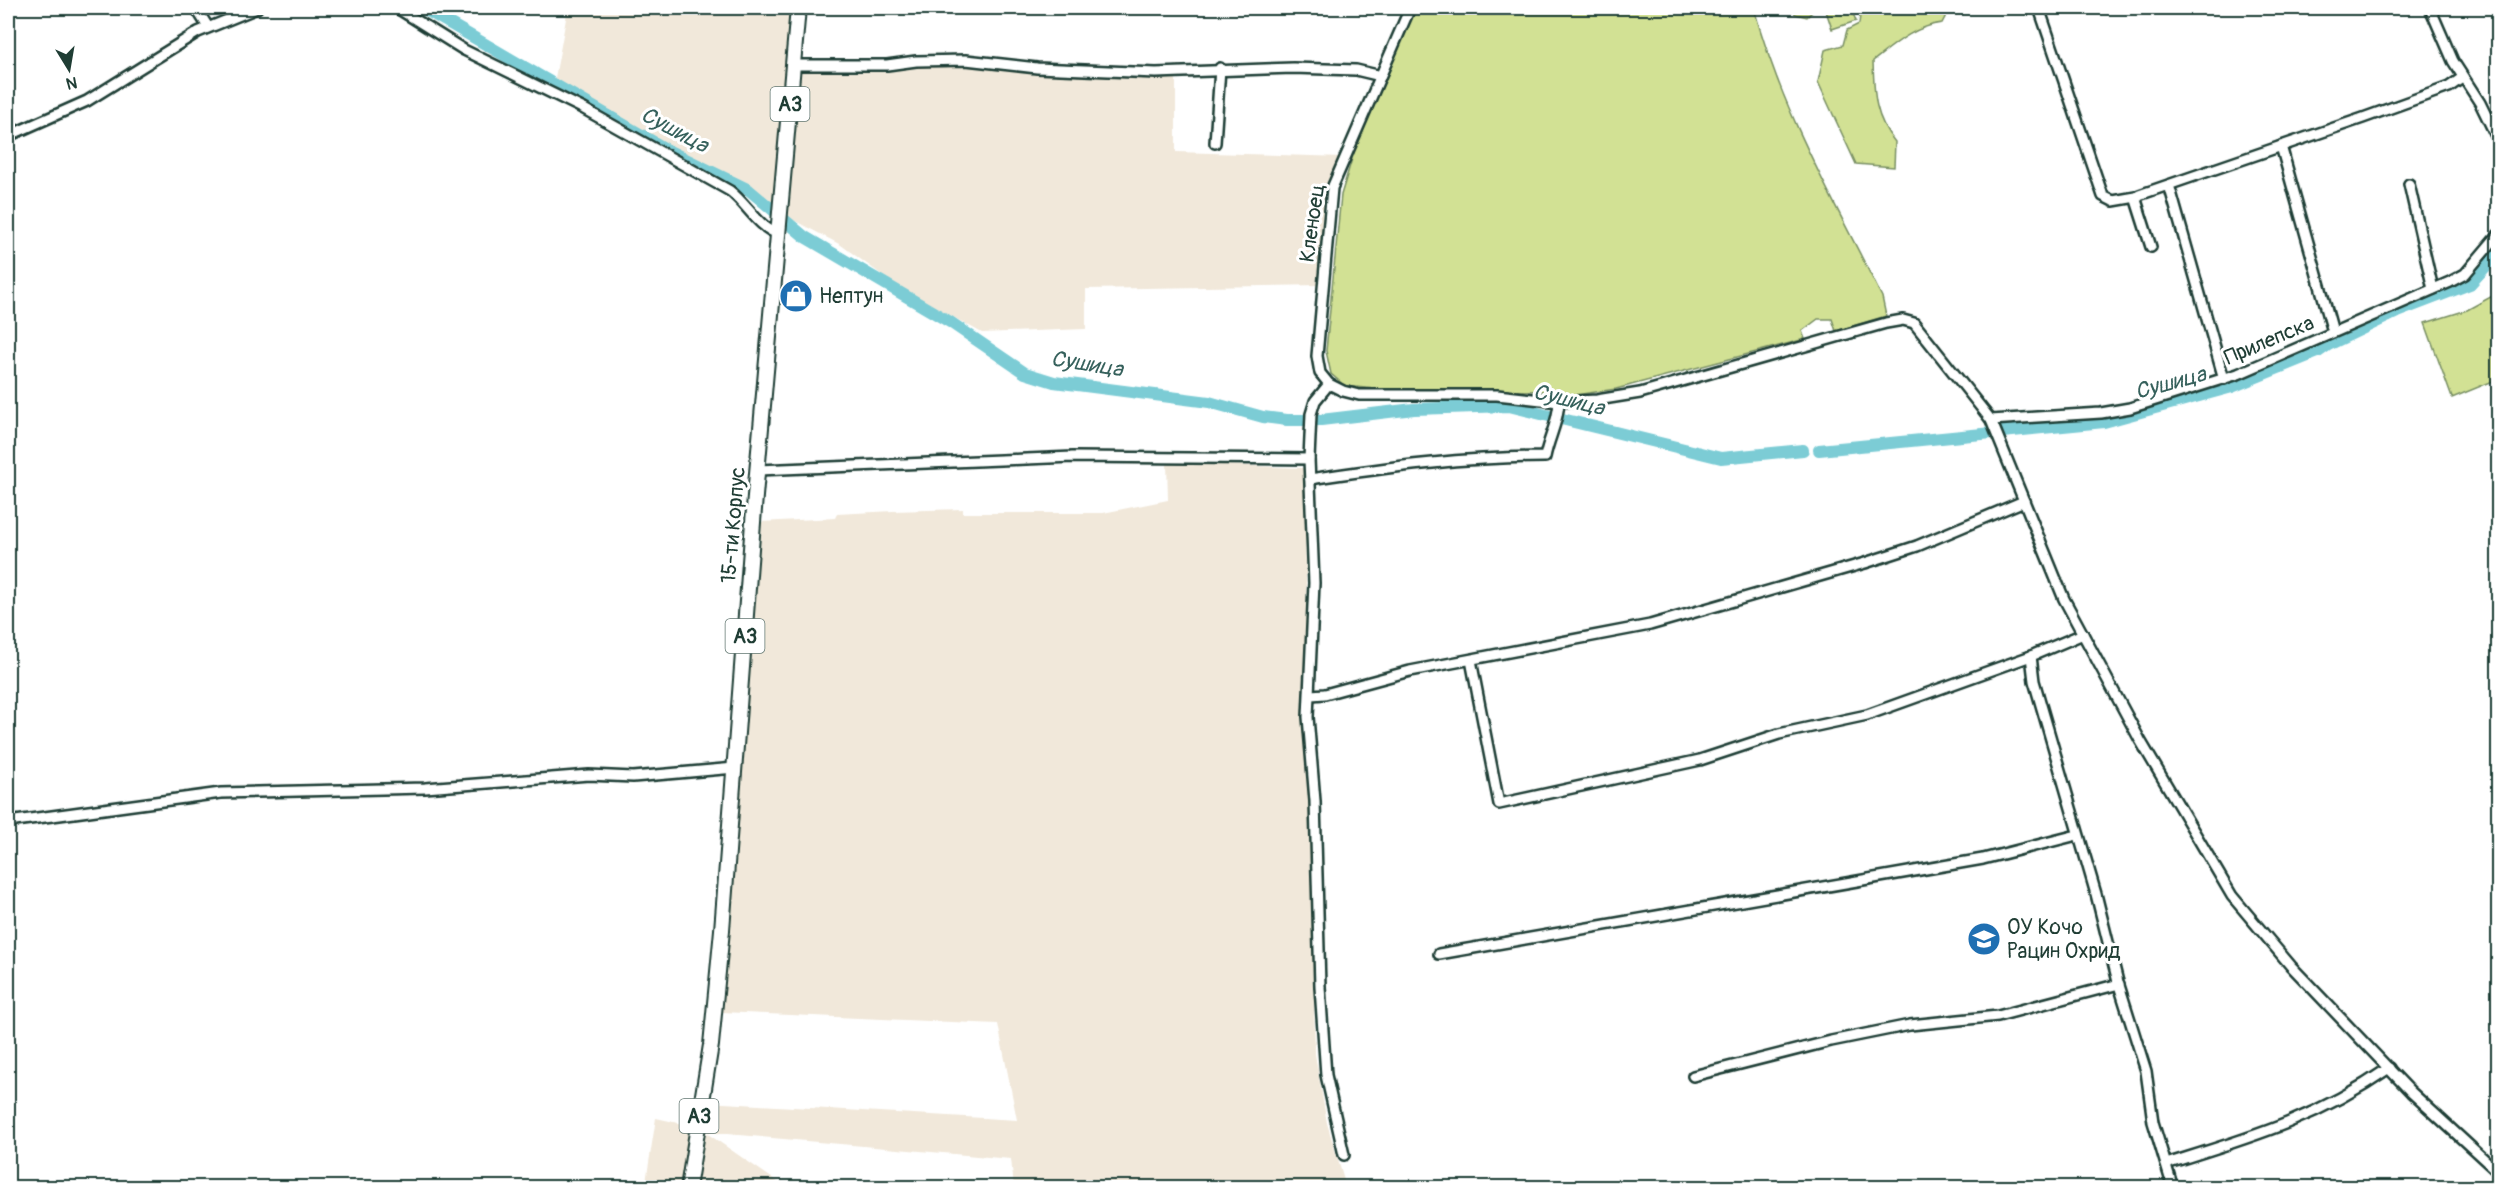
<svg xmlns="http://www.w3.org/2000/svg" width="2506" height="1195" viewBox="0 0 2506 1195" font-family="Pangolin,sans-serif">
	<rect width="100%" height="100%" fill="#fff"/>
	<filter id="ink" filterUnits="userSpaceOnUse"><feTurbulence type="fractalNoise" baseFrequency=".0167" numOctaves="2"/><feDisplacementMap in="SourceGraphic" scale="12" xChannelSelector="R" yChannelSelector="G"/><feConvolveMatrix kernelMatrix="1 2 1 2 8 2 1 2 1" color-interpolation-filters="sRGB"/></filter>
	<g filter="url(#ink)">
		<!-- built -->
		<g fill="#f1e8da">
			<path d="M 568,8 L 798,8 L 793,65 L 916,61 L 1176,72 L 1176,152 L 1344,157 L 1332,188 L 1322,285 L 1086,289 L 1086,329 L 982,333 L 897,286 L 841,245 L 780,213 L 749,190 L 554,83 Z"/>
			<path d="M 1167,463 L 1304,468 L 1315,1054 L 1327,1123 L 1346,1187 L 1014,1187 L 1011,1159 L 705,1132 L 785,1187 L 645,1188 L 656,1118 L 697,1127 L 707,1102 L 1017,1120 L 998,1024 L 722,1012 L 761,522 L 835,518 L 837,514 L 893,511 L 963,509 L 963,513 L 1103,513 L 1168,500 Z"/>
		</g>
		<!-- green -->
		<g fill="#d2e194" stroke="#788f64" stroke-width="1.5">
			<path d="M 1416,8 L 1754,8 C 1781,110 1835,203 1882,297 L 1886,316 L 1836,331 L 1832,319 L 1818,319 L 1802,331 L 1805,339 L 1616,389 L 1575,395 L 1542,391 L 1376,389 L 1345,386 L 1331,374 L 1326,351 L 1341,195 L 1354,152 Z"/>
			<path d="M 1794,8 L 1816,8 L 1807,17 L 1795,14 Z"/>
			<path d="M 1825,8 L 1851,8 L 1856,21 L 1832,29 Z"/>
			<path d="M 1861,8 L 1950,8 L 1942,23 C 1913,27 1895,44 1873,61 C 1874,93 1874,117 1895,142 L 1894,167 L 1856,164 L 1818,82 L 1825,50 L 1843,45 L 1847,30 L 1859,24 Z"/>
			<path d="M 2498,293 L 2498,379 L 2452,398 L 2425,323 L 2467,310 Z"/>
		</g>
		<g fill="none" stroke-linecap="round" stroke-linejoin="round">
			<!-- canal -->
			<g stroke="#7bccd5" stroke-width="12">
				<path d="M 423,8 L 669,151 L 749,190 L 805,237 L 950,322 L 1025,373 L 1054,382 L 1209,402 L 1263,417 L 1287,420 L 1321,420 L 1414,409 L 1509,406 L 1721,458 L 1803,450"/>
				<path d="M 1819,450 L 2104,422 L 2232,387 L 2318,352 L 2328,345 L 2397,312 L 2470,284 L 2498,253"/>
			</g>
			<defs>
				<g id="street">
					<path d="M 196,8 L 208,27"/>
					<path d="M 397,8 L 464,50 L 584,109 L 730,191 C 747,204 758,227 778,234"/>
					<path d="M 1410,8 L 1332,188 L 1317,356 L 1320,373 L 1329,384 L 1343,391 L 1359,395 L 1497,395 L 1559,402 L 1597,400 L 1640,393 L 1886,323 L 1903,320 L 1914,323 L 1991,420 L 2064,599 L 2140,740 L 2232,896 L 2291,966 L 2411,1092 L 2498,1172"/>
					<path d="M 2039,8 L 2103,196 L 2113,201 L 2136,197"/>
					<path d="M 2430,8 L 2453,61 L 2480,103 L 2498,140"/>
					<path d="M 793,65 L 887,65 L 916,61 L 966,60 L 1037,68 L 1156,73 L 1293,68 L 1356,70 L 1381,76"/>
					<path d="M 8,136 L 87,101 L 198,32 L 257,8"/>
					<path d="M 1215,143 L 1220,68"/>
					<path d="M 2281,146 L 2333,332"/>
					<path d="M 2409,184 L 2433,289"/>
					<path d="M 2169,185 L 2224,379"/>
					<path d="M 2151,247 L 2136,200 L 2139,195 L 2363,118 L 2449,87 L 2462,78"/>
					<path d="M 1329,384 L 1315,401 L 1311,414 L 1309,459 L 1314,583 L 1308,717 L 1315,801 L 1320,987 L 1326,1075 L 1344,1155"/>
					<path d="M 1991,420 L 2101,413 L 2130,408 L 2238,374 L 2450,282 L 2465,274 L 2498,235"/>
					<path d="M 758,470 L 1073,457 L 1309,459"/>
					<path d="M 1310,479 C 1388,467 1467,457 1545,457 C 1549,437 1558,423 1559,402"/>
					<path d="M 2083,634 L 2031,656 L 2034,681 L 2096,894 L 2118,982 L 2146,1071 L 2153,1122 L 2173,1188"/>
					<path d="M 1471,660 L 1499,804 L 1700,760 L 1779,734 L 1867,715 L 2031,656"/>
					<path d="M 1311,695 L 1325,694 L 1410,671 L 1650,625 L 1865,563 L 1917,546 L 2024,501"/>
					<path d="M 8,822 L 221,793 L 425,788 L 589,775 L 633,777 L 735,768"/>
					<path d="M 1439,954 L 1983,859 L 2077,835"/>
					<path d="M 1693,1076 L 1831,1041 L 1910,1025 L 1998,1016 L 2119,984"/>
					<path d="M 2166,1164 C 2249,1138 2316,1119 2389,1068"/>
				</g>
				<path id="primary" d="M 688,1188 L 711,1045 L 722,930 L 755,496 L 798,8"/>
			</defs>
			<!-- street casing -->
			<use href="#street" stroke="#1f3d34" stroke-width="14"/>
			<!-- primary casing -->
			<use href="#primary" stroke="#1f3d34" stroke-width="18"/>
			<!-- street -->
			<use href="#street" stroke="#fff" stroke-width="9"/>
			<!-- primary -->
			<use href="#primary" stroke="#fff" stroke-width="14"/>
		</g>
	</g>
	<!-- icons -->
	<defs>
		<symbol id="shop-disc" viewBox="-11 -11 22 22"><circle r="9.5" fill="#1f6fb2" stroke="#fff"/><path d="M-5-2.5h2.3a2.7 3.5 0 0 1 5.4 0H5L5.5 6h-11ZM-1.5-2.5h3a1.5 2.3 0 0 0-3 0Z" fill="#fff"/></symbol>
		<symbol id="school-disc" viewBox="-11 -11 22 22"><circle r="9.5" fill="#1f6fb2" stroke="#fff"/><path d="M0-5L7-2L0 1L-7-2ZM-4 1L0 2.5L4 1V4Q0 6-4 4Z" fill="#fff"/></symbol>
	</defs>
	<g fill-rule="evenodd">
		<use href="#shop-disc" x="777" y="277" width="38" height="38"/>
		<use href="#school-disc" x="1965" y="920" width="38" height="38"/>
	</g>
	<g text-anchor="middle" stroke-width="6" stroke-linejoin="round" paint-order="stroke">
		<!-- shield labels -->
		<g fill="#fff" stroke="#627771" stroke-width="1.5">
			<rect x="770.5" y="87" width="39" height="34" rx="4.5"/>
			<rect x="725.5" y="619" width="39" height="34" rx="4.5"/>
			<rect x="679.5" y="1099" width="39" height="34" rx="4.5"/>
		</g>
		<g font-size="20" font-weight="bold" fill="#1f3d34">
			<text x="790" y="111">A3</text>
			<text x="745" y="643">A3</text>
			<text x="699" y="1123">A3</text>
		</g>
		<!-- street labels -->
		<g font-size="21" fill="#1f3d34" stroke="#fff">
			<text transform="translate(1312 223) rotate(-82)" y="7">Кленоец</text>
			<text transform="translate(2269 340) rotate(-23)" y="7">Прилепска</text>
			<text transform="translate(733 525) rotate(-85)" y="7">15-ти Корпус</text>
		</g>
		<!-- poi labels -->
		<g font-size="21" fill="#1f3d34" stroke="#fff" text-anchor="start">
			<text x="819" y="303">Нептун</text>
			<text x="2007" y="934">ОУ Кочо<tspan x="2007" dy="24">Рацин Охрид</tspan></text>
		</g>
		<!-- water labels -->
		<g font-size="22" font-style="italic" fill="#36615c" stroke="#fff">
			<text transform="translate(675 129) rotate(28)" y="8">Сушица</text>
			<text transform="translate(1087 363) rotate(9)" y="8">Сушица</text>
			<text transform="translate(2170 382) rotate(-15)" y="8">Сушица</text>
			<text transform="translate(1569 399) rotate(14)" y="8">Сушица</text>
		</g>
	</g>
	<!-- margin -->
	<rect width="2506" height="1195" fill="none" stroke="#fff" stroke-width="30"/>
	<rect x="15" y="15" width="2476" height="1165" fill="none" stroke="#1f3d34" stroke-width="2" filter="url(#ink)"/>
	<!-- north arrow -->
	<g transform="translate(69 69) rotate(169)" stroke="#ffffff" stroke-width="4.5" paint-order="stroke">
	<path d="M0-4.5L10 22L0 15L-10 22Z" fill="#1f3d34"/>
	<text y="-9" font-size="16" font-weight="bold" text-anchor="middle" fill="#1f3d34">N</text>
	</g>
</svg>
